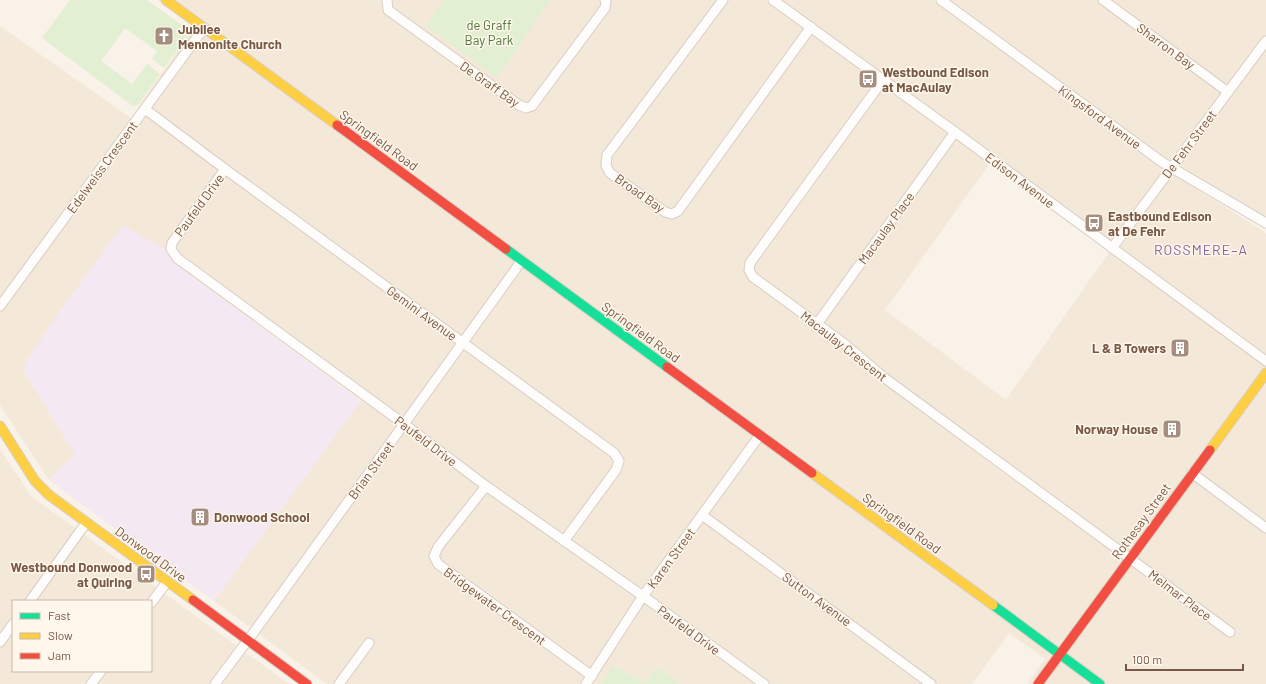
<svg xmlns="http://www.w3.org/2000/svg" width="1266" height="684" viewBox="0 0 1266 684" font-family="Barlow,sans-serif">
	<rect width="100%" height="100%" fill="#f8f2e9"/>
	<!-- residential -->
	<g fill="#f4e8d8" fill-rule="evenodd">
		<path d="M 157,0 L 1266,0 L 1266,228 L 1188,183 L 1266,233 L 1266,684 L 1027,684 L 1045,659 L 1009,633 L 972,684 L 680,684 L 657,667 L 644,683 L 614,664 L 601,684 L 327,684 L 214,601 L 361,400 L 171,261 L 166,250 L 23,366 L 24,371 L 75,455 L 49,480 L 0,405 L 0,26 L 131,118 L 194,26 ZM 993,159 L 1112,248 L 1006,400 L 885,310 Z"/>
		<path d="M 0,449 L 31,496 L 289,684 L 0,684 ZM 13,601 L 151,601 L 151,671 L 13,671 Z"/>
	</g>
	<!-- education -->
	<path fill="#f4e8f2" d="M 123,225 L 166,250 L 171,261 L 361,401 L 214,601 L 49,480 L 75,455 L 24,371 L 23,366 L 59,312 Z"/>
	<!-- green -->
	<g fill="#e3efd2">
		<path d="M 70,0 L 147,0 L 190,31 L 164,68 L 152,59 L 157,51 L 125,28 L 101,61 L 132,84 L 147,64 L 160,74 L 138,105 L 133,106 L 42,38 Z"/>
		<path d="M 444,0 L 550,0 L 497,78 L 426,25 Z"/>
		<path d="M 613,664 L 644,683 L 657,667 L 680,684 L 601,684 Z"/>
	</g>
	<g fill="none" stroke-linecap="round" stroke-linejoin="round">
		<defs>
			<g id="street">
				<path d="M 387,0 L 388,10 L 519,105 L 526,108 L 532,106 L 605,8 L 606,2 L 605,0"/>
				<path d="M 723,0 L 607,155 L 606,166 L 610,173 L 665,212 L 672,214 L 678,211 L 811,27"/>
				<path d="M 773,0 L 955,132 L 1266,361"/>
				<path d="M 941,0 L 1162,162 L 1266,223"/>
				<path d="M 1103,0 L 1228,92"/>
				<path d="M 883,80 L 750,263 L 749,270 L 753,277 L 846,345 L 882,376 L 1230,632"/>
				<path d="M 145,109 L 225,169 L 614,453 L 619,461 L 616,470 L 564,541"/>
				<path d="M 225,169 L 172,243 L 171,249 L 177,258 L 404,424 L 486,486 L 643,596 L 764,684"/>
				<path d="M 1112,248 L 1266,41"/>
				<path d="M 0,306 L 204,28"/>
				<path d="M 817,324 L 955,132"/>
				<path d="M 1192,473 L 1266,528"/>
				<path d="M 486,486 L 438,547 L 434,556 L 438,564 L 592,676"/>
				<path d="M 702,515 L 931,684"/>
				<path d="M 30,601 L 86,523"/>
				<path d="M 151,603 L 167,582"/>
				<path d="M 0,642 L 13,624"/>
				<path d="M 91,684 L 101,671"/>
				<path d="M 215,684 L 254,632 L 515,270 L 521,260"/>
				<path d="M 339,684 L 369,643"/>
				<path d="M 586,684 L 643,596 L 760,435"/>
			</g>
			<g id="fast">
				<path d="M 506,249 L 667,367"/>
				<path d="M 993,605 L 1100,684"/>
			</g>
			<g id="slow">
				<path d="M 166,0 L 337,125"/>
				<path d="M 0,426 L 35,481 L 49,495 L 193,600"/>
				<path d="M 1210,450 L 1266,373"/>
				<path d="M 812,473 L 993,605"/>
			</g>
			<g id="jam">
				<path d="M 337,125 L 506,249"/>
				<path d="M 667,367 L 812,473"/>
				<path d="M 193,600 L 307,684"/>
				<path d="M 1038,684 L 1210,450"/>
			</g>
		</defs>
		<!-- street casing -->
		<use href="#street" stroke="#d6cec6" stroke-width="11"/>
		<!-- fast casing -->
		<use href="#fast" stroke="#d7cec6" stroke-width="11"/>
		<!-- slow casing -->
		<use href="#slow" stroke="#d7cec6" stroke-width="11"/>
		<!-- jam casing -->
		<use href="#jam" stroke="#d7cec6" stroke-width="11"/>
		<!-- street -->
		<use href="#street" stroke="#fefdfc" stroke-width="9"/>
		<!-- fast -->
		<use href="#fast" stroke="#16e098" stroke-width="9"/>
		<!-- slow -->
		<use href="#slow" stroke="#ffcf43" stroke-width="9"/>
		<!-- jam -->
		<use href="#jam" stroke="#f24e42" stroke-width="9"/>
	</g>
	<!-- icons -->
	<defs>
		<symbol id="church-square" viewBox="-11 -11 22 22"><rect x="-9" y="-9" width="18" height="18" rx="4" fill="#a58e80" stroke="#fff7eb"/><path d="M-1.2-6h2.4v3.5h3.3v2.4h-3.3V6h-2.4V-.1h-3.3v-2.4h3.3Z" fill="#fff"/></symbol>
		<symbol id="bus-square" viewBox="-11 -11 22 22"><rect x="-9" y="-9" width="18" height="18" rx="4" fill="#a58e80" stroke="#fff7eb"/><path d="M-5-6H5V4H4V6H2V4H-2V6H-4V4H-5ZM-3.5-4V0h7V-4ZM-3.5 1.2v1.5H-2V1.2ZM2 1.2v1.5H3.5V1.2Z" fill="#fff"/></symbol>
		<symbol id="building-square" viewBox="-11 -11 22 22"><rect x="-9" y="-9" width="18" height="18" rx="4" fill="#a58e80" stroke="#fff7eb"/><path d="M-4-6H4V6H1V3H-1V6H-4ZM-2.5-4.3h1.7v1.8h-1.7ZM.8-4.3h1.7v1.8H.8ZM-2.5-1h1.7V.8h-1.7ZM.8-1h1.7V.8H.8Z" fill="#fff"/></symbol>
	</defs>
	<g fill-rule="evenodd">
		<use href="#church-square" x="153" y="25" width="22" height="22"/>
		<use href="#bus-square" x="857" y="68" width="22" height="22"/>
		<use href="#bus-square" x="1083" y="212" width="22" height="22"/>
		<use href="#building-square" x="1169" y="337" width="22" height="22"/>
		<use href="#building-square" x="1161" y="418" width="22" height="22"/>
		<use href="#building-square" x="189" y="506" width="22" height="22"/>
		<use href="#bus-square" x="135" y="563" width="22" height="22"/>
	</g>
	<g text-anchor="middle" stroke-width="3" stroke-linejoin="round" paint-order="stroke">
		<!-- park labels -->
		<g font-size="13" fill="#4d793b" stroke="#fff7eb">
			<text x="489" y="30">de Graff<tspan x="489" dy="15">Bay Park</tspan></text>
		</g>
		<!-- poi labels -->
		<g font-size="13" font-weight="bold" fill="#785847" stroke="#fff7eb" text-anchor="start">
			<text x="178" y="34">Jubilee<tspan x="178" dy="15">Mennonite Church</tspan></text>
			<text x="882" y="77">Westbound Edison<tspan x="882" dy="15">at MacAulay</tspan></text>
			<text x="1108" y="221">Eastbound Edison<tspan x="1108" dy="15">at De Fehr</tspan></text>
			<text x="1166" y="353" text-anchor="end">L &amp; B Towers</text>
			<text x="1158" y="434" text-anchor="end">Norway House</text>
			<text x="214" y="522">Donwood School</text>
			<text x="132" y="572" text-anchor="end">Westbound Donwood<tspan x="132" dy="15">at Quiring</tspan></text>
		</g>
		<!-- street labels -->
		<g font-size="13" fill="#785847" stroke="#fff7eb">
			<text transform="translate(1166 46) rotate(36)" y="5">Sharron Bay</text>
			<text transform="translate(490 84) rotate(35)" y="5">De Graff Bay</text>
			<text transform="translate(1100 117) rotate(36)" y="5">Kingsford Avenue</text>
			<text transform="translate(379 140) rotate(36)" y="5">Springfield Road</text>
			<text transform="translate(1189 144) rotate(-53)" y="5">De Fehr Street</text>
			<text transform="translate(102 167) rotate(-54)" y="5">Edelweiss Crescent</text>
			<text transform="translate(1020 180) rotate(37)" y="5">Edison Avenue</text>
			<text transform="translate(640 193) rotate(35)" y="5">Broad Bay</text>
			<text transform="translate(199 205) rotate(-54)" y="5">Paufeld Drive</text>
			<text transform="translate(886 228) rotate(-54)" y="5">Macaulay Place</text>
			<text transform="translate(422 313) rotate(36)" y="5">Gemini Avenue</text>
			<text transform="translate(641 332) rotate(36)" y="5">Springfield Road</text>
			<text transform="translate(844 346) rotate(38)" y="5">Macaulay Crescent</text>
			<text transform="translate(426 441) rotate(37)" y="5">Paufeld Drive</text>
			<text transform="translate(371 470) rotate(-54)" y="5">Brian Street</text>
			<text transform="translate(1141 521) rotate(-54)" y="5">Rothesay Street</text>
			<text transform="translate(902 523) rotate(36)" y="5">Springfield Road</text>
			<text transform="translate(151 554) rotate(36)" y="5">Donwood Drive</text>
			<text transform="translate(671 558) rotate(-54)" y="5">Karen Street</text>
			<text transform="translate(1180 595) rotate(37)" y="5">Melmar Place</text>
			<text transform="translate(817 599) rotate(36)" y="5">Sutton Avenue</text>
			<text transform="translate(495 606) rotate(36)" y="5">Bridgewater Crescent</text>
			<text transform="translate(689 630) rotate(36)" y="5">Paufeld Drive</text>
		</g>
		<!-- neighbourhood labels -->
		<g font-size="14" letter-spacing="1" fill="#88629c" stroke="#fff7eb">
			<text x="1201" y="255">ROSSMERE–A</text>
		</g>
	</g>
	<!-- legend -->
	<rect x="12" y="600" width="140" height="72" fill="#fff7eb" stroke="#c9b7a9"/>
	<rect x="20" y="613" width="20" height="6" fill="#16e098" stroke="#c9b7a9"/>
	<text x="48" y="620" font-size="12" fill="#785847">Fast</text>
	<rect x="20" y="633" width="20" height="6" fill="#ffcf43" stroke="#c9b7a9"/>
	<text x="48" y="640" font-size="12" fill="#785847">Slow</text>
	<rect x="20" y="653" width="20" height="6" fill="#f24e42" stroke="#c9b7a9"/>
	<text x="48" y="660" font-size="12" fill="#785847">Jam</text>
	<!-- scale -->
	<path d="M1126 664v6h117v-6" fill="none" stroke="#785847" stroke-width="2"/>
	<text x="1132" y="664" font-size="12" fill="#785847" stroke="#fff7eb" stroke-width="3" paint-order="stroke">100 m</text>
</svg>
